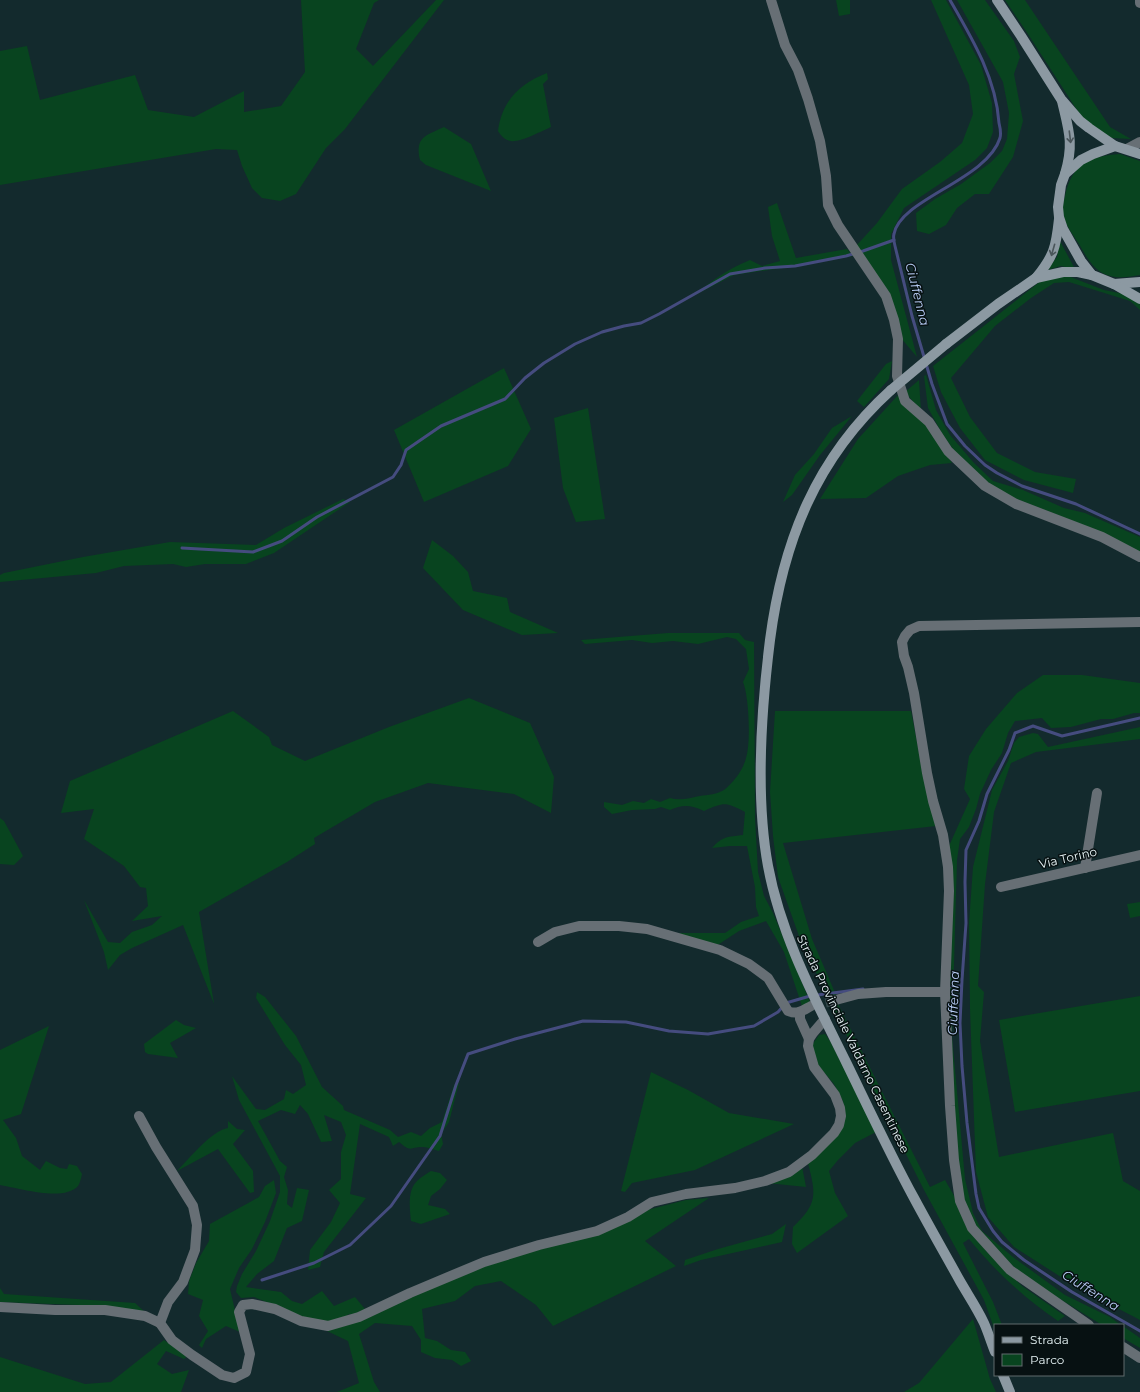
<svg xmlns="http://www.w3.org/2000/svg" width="1140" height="1392" viewBox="0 0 1140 1392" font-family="Montserrat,sans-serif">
	<rect width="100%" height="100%" fill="#132a2d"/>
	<!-- green -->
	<g fill="#08441f">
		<path d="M 301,0 L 379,0 L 374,3 L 356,49 L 373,66 L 436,0 L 444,0 L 345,129 L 326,148 L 296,194 L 280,201 L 262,198 L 252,188 L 242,166 L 237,150 L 216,149 L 0,185 L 0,51 L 27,46 L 40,100 L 135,75 L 148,110 L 194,117 L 244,91 L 244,112 L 281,106 L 305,72 Z"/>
		<path d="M 836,0 L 850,0 L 850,14 L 839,16 Z"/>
		<path d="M 931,0 L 946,0 L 981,65 L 992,103 L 993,132 L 987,148 L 975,160 L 904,208 L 891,234 L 891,260 L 917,357 L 901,338 L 856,246 L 877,223 L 902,189 L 940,162 L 962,143 L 973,114 L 969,85 Z"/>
		<path d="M 957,0 L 985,0 L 1014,41 L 1020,57 L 1014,74 L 1023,121 L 1013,157 L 989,194 L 975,194 L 957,208 L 946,225 L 929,234 L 917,231 L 916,213 L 935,199 L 961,184 L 990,163 L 1002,151 L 1007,139 L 1009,113 L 1003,82 Z"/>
		<path d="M 1005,0 L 1025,0 L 1110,127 L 1131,139 L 1112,138 L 1090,127 L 1077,110 L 1026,31 Z"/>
		<path d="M 547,73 L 548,79 L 543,84 L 551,127 C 542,131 519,143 511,141 C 505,140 501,136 498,131 C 502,101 519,84 547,73 Z"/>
		<path d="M 444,127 L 471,144 L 491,191 L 426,165 L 420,160 C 415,137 425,136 444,127 Z"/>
		<path d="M 1120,154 L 1140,161 L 1140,275 C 1130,277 1117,279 1107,275 C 1093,270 1086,256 1079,244 C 1074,236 1066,226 1064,217 C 1062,211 1063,202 1065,196 C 1072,164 1089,156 1120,154 Z"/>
		<path d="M 777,203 L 796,258 L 847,249 L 853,256 L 809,264 L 734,275 L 693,296 C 713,280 726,270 750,260 L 762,266 L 780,261 L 772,236 L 768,207 Z"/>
		<path d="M 1060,241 L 1075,269 L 1061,266 L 1047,270 L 1057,257 Z"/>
		<path d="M 1068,276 L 1104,290 L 1124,294 L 1140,301 L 1140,310 L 1130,301 L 1069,282 L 1054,283 L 1031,298 L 995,326 L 951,378 L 970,417 L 997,453 L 1035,472 L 1076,479 L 1073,493 L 1024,480 L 985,460 L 960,428 L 941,392 L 933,366 L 1042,280 Z"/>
		<path d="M 892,361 L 889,379 L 864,407 L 857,401 L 886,364 Z"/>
		<path d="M 504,368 L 531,429 L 508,466 L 424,502 L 394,430 Z"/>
		<path d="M 926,375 L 936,410 L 950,435 L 974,463 L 993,481 L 1023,490 L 1064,508 L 1085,513 L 1140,537 L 1140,553 L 1078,523 L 1009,496 L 987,483 L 958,456 L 943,435 L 928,408 L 924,376 Z"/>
		<path d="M 919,380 L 921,411 L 905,392 Z"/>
		<path d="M 899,394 L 927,423 L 952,463 L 930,465 L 898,476 L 866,498 L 820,499 L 858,439 Z"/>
		<path d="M 588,408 L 605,519 L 576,522 L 563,488 L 554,418 Z"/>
		<path d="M 852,416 L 820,455 L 792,495 L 783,502 L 795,475 L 814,454 L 832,428 Z"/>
		<path d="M 343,499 L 350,502 L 274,553 L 246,564 L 205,564 L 186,567 L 173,564 L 124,566 L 96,573 L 0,582 L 0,575 L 4,573 L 83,557 L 170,542 L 256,545 L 284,528 Z"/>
		<path d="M 432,540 L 453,556 L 468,572 L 473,591 L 507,598 L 510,612 L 558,633 L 522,635 L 463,610 L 423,568 Z"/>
		<path d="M 668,633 L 739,633 L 745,640 L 754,642 L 755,818 L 758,872 L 764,896 L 773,913 L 810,1002 L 802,1006 L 784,952 L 766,921 L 739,931 L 716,946 L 673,933 L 725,933 L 741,922 L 759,916 L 756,907 L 755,887 L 747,846 L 730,846 L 712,848 C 723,836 727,837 743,835 L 745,812 C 725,802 725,802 704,811 C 691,805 683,804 670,810 L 661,807 L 655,809 L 632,810 L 612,814 L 604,807 L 604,802 L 622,805 L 633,801 L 644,803 L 651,799 L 660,802 L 670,798 C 680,801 690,798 700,796 C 707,795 718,794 724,790 C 734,782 743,770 746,758 C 751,743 749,696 743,682 L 749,669 L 746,649 L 736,639 L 727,637 L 698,644 L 673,641 L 652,643 L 632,640 L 585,644 L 581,640 Z"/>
		<path d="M 1043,675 L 1082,675 L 1140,683 L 1140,713 L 1134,713 L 1113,719 L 1101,719 L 1071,727 L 1051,728 L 1042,718 L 1015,721 L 1008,733 L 1002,753 L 991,770 L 980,794 L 976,809 L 969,827 L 960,839 L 957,860 L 952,1036 L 965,1179 L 973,1213 L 982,1231 L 1013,1257 L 1065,1295 L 1110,1317 L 1121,1325 L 1102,1325 L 1031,1281 L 996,1252 L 974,1228 L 963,1201 L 955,1139 L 948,1036 L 949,846 L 970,799 L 964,789 L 969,756 L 986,729 L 1017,693 Z"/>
		<path d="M 469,698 L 530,723 L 554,777 L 551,813 L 514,794 L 428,783 L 375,802 L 314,838 L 315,844 L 287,862 L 199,912 L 214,1004 L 183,925 L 132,948 L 120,955 L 108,970 L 104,952 L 84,900 L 108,942 L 120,943 L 132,932 L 152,925 L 162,916 L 132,921 L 148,906 L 146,888 L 140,887 L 124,866 L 84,839 L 94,809 L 61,813 L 70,781 L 233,711 L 269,737 L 272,745 L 305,761 L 389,727 Z"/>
		<path d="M 775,711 L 911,711 L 923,774 L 936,826 L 783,843 L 812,939 L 836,995 L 828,998 L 799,936 L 778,877 L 773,836 L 770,792 Z"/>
		<path d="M 1140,727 L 1140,739 L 1036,752 L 1011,763 L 994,812 L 985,884 L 978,986 L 984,992 L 980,1041 L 999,1157 L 1113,1133 L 1123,1181 L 1140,1191 L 1140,1320 L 1075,1286 L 1014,1247 L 988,1217 L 976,1172 L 970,1009 L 969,923 L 973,867 L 992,790 L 1008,761 L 1014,743 L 1019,737 L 1033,733 L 1038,734 L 1048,747 Z"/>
		<path d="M 0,818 L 4,821 L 23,856 L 14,865 L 0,864 Z"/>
		<path d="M 1140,902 L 1140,916 L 1130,918 L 1127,904 Z"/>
		<path d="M 257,992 L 265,997 L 296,1036 L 322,1087 L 343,1106 L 344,1110 L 390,1130 L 398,1137 L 411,1132 L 421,1136 L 430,1128 L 442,1122 L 454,1085 L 459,1083 L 449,1122 L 441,1134 L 443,1144 L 439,1151 C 434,1150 428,1147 423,1147 C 409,1147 412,1153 399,1142 L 393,1146 L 389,1137 L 360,1124 L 350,1194 L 366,1198 L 324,1252 L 320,1267 L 308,1270 L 310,1250 L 331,1222 L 340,1203 L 329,1190 L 341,1179 L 341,1152 L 346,1135 L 341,1122 L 324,1115 L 332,1141 L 321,1142 L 308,1114 L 300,1105 L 295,1114 L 281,1110 L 258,1121 L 280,1161 L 287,1167 L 284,1177 L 288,1190 L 287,1204 L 292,1208 L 297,1188 L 309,1190 L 302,1221 L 287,1228 L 274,1261 L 257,1274 L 246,1287 L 281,1292 L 292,1301 L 302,1304 L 322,1291 L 334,1306 L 355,1297 L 365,1309 L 355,1314 L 349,1314 L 341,1320 L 327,1324 L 306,1318 L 254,1297 L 241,1298 L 236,1292 L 237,1286 L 242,1274 L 256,1251 L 270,1221 L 280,1192 L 280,1176 L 239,1100 L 232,1076 L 256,1109 L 265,1110 L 284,1099 L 286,1090 L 293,1094 L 306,1085 L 301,1065 L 285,1045 L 256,998 Z"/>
		<path d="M 1140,996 L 1140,1091 L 1015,1112 L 999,1020 Z"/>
		<path d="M 838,1004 L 930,1187 L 945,1180 L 986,1251 L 1022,1286 L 1065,1316 L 1058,1321 C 1024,1298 994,1270 969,1239 L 963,1243 L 993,1302 L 1002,1325 L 995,1325 L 995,1331 L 984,1300 L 924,1190 L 832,1006 Z"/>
		<path d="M 176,1020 L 184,1025 L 196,1028 L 170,1043 L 178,1058 L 148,1054 L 145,1052 L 144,1044 Z"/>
		<path d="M 49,1026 L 21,1114 L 3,1120 L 16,1138 L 22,1156 L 40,1170 L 46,1161 L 60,1168 L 67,1169 L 69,1164 L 77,1166 L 82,1174 C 81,1178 80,1183 78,1186 C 64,1202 18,1188 0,1185 L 0,1050 Z"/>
		<path d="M 825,1034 L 830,1041 L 876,1132 L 855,1143 L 838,1160 L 829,1171 L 835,1193 L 848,1216 L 797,1253 L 792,1244 L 793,1227 C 818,1203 816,1195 808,1163 L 844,1117 L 843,1101 L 834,1084 L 817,1064 L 812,1045 L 819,1035 Z"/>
		<path d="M 651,1072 L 688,1090 L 729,1113 L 794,1124 L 695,1170 L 632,1183 L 625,1192 L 621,1191 Z"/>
		<path d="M 228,1121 L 237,1129 L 245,1130 L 233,1144 L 253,1171 L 254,1192 L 250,1193 L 218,1149 L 177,1171 C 189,1159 212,1130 228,1128 Z"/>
		<path d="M 802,1166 L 806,1187 L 767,1183 Z"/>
		<path d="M 431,1171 L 440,1173 L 447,1180 L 440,1189 L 431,1196 L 428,1205 L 445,1209 L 450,1214 L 421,1224 L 411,1221 C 410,1208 407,1191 417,1181 C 421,1177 426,1174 431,1171 Z"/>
		<path d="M 274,1180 L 276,1193 L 265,1222 L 252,1249 L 239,1268 L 230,1289 L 240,1332 L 226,1326 L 206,1339 L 202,1348 L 199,1345 L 208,1331 L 199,1316 L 203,1300 L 188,1294 L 189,1281 L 196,1263 L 209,1241 L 210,1224 L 259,1197 L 265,1186 Z"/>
		<path d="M 709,1198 L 645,1241 L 676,1266 L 553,1326 L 536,1305 L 501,1281 L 475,1286 L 455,1301 L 422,1309 L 425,1338 L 437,1341 L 451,1350 L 465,1352 L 471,1361 L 461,1366 L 452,1360 L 435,1358 L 421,1352 L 421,1340 L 412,1326 L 375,1323 L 359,1334 L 374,1382 L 380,1392 L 337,1392 L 359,1383 L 348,1341 L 327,1331 L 486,1265 L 647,1210 L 686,1200 Z"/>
		<path d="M 786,1224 L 782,1242 L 701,1260 L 684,1266 L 685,1260 L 718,1249 L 772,1234 Z"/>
		<path d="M 0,1288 L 4,1294 L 135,1303 L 146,1313 L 105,1306 L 0,1302 Z"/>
		<path d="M 973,1319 L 990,1379 L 996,1392 L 904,1392 L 919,1383 Z"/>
		<path d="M 1123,1326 L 1140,1338 L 1140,1348 L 1123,1338 Z"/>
		<path d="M 164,1340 L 187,1356 L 184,1359 L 166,1351 L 157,1364 L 172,1374 L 189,1370 L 181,1392 L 0,1392 L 0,1357 L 85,1384 L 111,1382 Z"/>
	</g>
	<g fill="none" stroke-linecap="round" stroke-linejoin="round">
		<!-- stream -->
		<g stroke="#454c7f" stroke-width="3">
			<path d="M 950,0 C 972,38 996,78 999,123 C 1000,127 1001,134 1000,138 C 987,180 900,199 894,234 C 893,237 894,242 895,246 L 912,316 L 932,384 L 947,424 L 965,446 L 985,465 L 997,473 L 1022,486 L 1076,504 L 1140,534"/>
			<path d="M 182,548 L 253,552 L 282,541 L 317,517 L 393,477 L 401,465 L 406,450 L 441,426 L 505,399 L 525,378 L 544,363 L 575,344 L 602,332 L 624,326 L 641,323 L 659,314 L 730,274 L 765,268 L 795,266 L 846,256 L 863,251 L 894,240"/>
			<path d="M 1140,718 L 1062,736 L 1033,726 L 1015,733 L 1009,750 L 987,794 L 979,821 L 966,850 L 965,882 L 966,923 L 962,980 L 960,1023 L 962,1066 L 967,1123 L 976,1194 L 979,1208 L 993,1231 L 1002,1242 L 1024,1260 L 1072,1292 L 1140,1331"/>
			<path d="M 946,987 L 961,986"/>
			<path d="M 262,1280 L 314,1263 L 350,1245 L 391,1206 L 440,1136 L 456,1085 L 468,1054 L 515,1039 L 583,1021 L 626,1022 L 669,1031 L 708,1034 L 754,1026 L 778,1012 L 786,1003 L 810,996 L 863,989"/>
		</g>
		<!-- street-tunnel -->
		<path stroke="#33484b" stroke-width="10" stroke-dasharray="10 5" stroke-linecap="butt" d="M 811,1006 L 832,1001"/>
		<!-- street -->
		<g stroke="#676f75" stroke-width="10">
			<path d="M 771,0 L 785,45 L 798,70 L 808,99 L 820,141 L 826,176 L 828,205 L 838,225 L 886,296 L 894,320 L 898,339 L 897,376 L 905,401 L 929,422 L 948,451 L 985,486 L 1016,504 L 1102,537 L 1140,557"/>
			<path d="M 1140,0 L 1140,3"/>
			<path d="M 1127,149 L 1140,142"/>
			<path d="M 1085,868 L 1097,793"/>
			<path d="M 1001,887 L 1140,855"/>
			<path d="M 538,942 L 555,932 L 579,926 L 619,926 L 647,929 L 720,950 L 749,964 L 768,978 L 788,1011 C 797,1015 802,1011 811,1006"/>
			<path d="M 832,1001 L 858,994 L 886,992 L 945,992"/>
			<path d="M 800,1012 L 800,1019 L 809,1039"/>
			<path d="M 139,1116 L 156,1147 L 193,1206 L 197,1225 L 195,1250 L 183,1282 L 168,1302 L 160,1323 L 172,1340 L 192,1355 L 222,1375 L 234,1378 L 246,1372 L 250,1354 L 239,1312 L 243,1305 L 252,1304 L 275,1309 L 301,1321 L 328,1326 L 359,1317 L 410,1293 L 484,1262 L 539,1245 L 597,1231 L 628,1217 L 652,1202 L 686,1194 L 735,1188 L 765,1181 L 789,1172 L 812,1155 L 834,1133 L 839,1125 L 841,1116 L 840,1108 L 835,1095 L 814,1067 L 808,1046 L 809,1039 L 813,1033 L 825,1019"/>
			<path d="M 0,1307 L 55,1310 L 105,1310 L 145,1316 L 160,1323"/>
			<path d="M 1089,1325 L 1010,1270 L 972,1228 L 960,1201 L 954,1160 L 950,1106 L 945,992 L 949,891 L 948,867 L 943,835 L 933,801 L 927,773 L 914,693 L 908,667 L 904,656 L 902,642 L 905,636 L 910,630 L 919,626 L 1140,622"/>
			<path d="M 1123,1347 L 1140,1358"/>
		</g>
		<!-- secondary -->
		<g stroke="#8c99a2" stroke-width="10">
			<path d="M 997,0 L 1021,36 L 1061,99 L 1080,121 L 1089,128 L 1115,146"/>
			<path d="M 1062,101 C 1069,131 1074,144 1065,174"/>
			<path d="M 1140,154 L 1115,146 L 1093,154 L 1081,160 L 1065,174 L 1061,185 L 1058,207 L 1059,217 L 1063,229 L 1081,261 L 1092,275 L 1114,284 L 1140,282"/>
			<path d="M 1036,278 C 1054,256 1056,247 1059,219"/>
			<path d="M 1114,284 L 1140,299"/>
			<path d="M 946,344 L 998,304 L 1036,278 L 1063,272 L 1078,272 L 1092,275"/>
			<path d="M 891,390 C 816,458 783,541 770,640 C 761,712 755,795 768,866 C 781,936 815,999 846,1062 C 868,1107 890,1154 914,1198 C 929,1226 945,1254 960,1281 C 968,1295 977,1308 984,1323 C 988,1332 991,1342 995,1352"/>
			<path d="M 1003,1375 L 1010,1392"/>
		</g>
		<!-- secondary-bridge -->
		<path stroke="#8c99a2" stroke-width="10" d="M 891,390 L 946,344"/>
	</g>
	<!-- one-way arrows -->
	<defs><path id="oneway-shaft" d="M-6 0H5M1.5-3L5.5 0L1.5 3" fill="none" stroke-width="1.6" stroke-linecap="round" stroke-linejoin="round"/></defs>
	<g stroke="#4a555a">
		<use href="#oneway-shaft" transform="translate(1070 137) rotate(83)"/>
		<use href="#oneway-shaft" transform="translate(1053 250) rotate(106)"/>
	</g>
	<g text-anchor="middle" stroke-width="3" stroke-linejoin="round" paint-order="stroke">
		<!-- street labels -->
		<g font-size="12" fill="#e6f3f5" stroke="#071112">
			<text transform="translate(1068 858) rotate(-13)" y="4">Via Torino</text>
			<text transform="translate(853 1044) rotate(64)" y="4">Strada Provinciale Valdarno Casentinese</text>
		</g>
		<!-- water labels -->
		<g font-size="13" font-style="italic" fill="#b8cdf6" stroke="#071112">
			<text transform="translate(918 294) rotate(76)" y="5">Ciuffenna</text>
			<text transform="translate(953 1003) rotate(-88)" y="5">Ciuffenna</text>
			<text transform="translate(1091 1290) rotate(32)" y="5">Ciuffenna</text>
		</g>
	</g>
	<!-- legend -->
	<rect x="994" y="1324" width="130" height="52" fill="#071112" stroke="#606b6d"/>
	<rect x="1002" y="1337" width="20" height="6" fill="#8c99a2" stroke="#606b6d"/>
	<text x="1030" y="1344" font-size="12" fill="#e6f3f5">Strada</text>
	<rect x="1002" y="1354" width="20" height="12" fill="#08441f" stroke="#606b6d"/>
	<text x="1030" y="1364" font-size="12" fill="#e6f3f5">Parco</text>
</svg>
